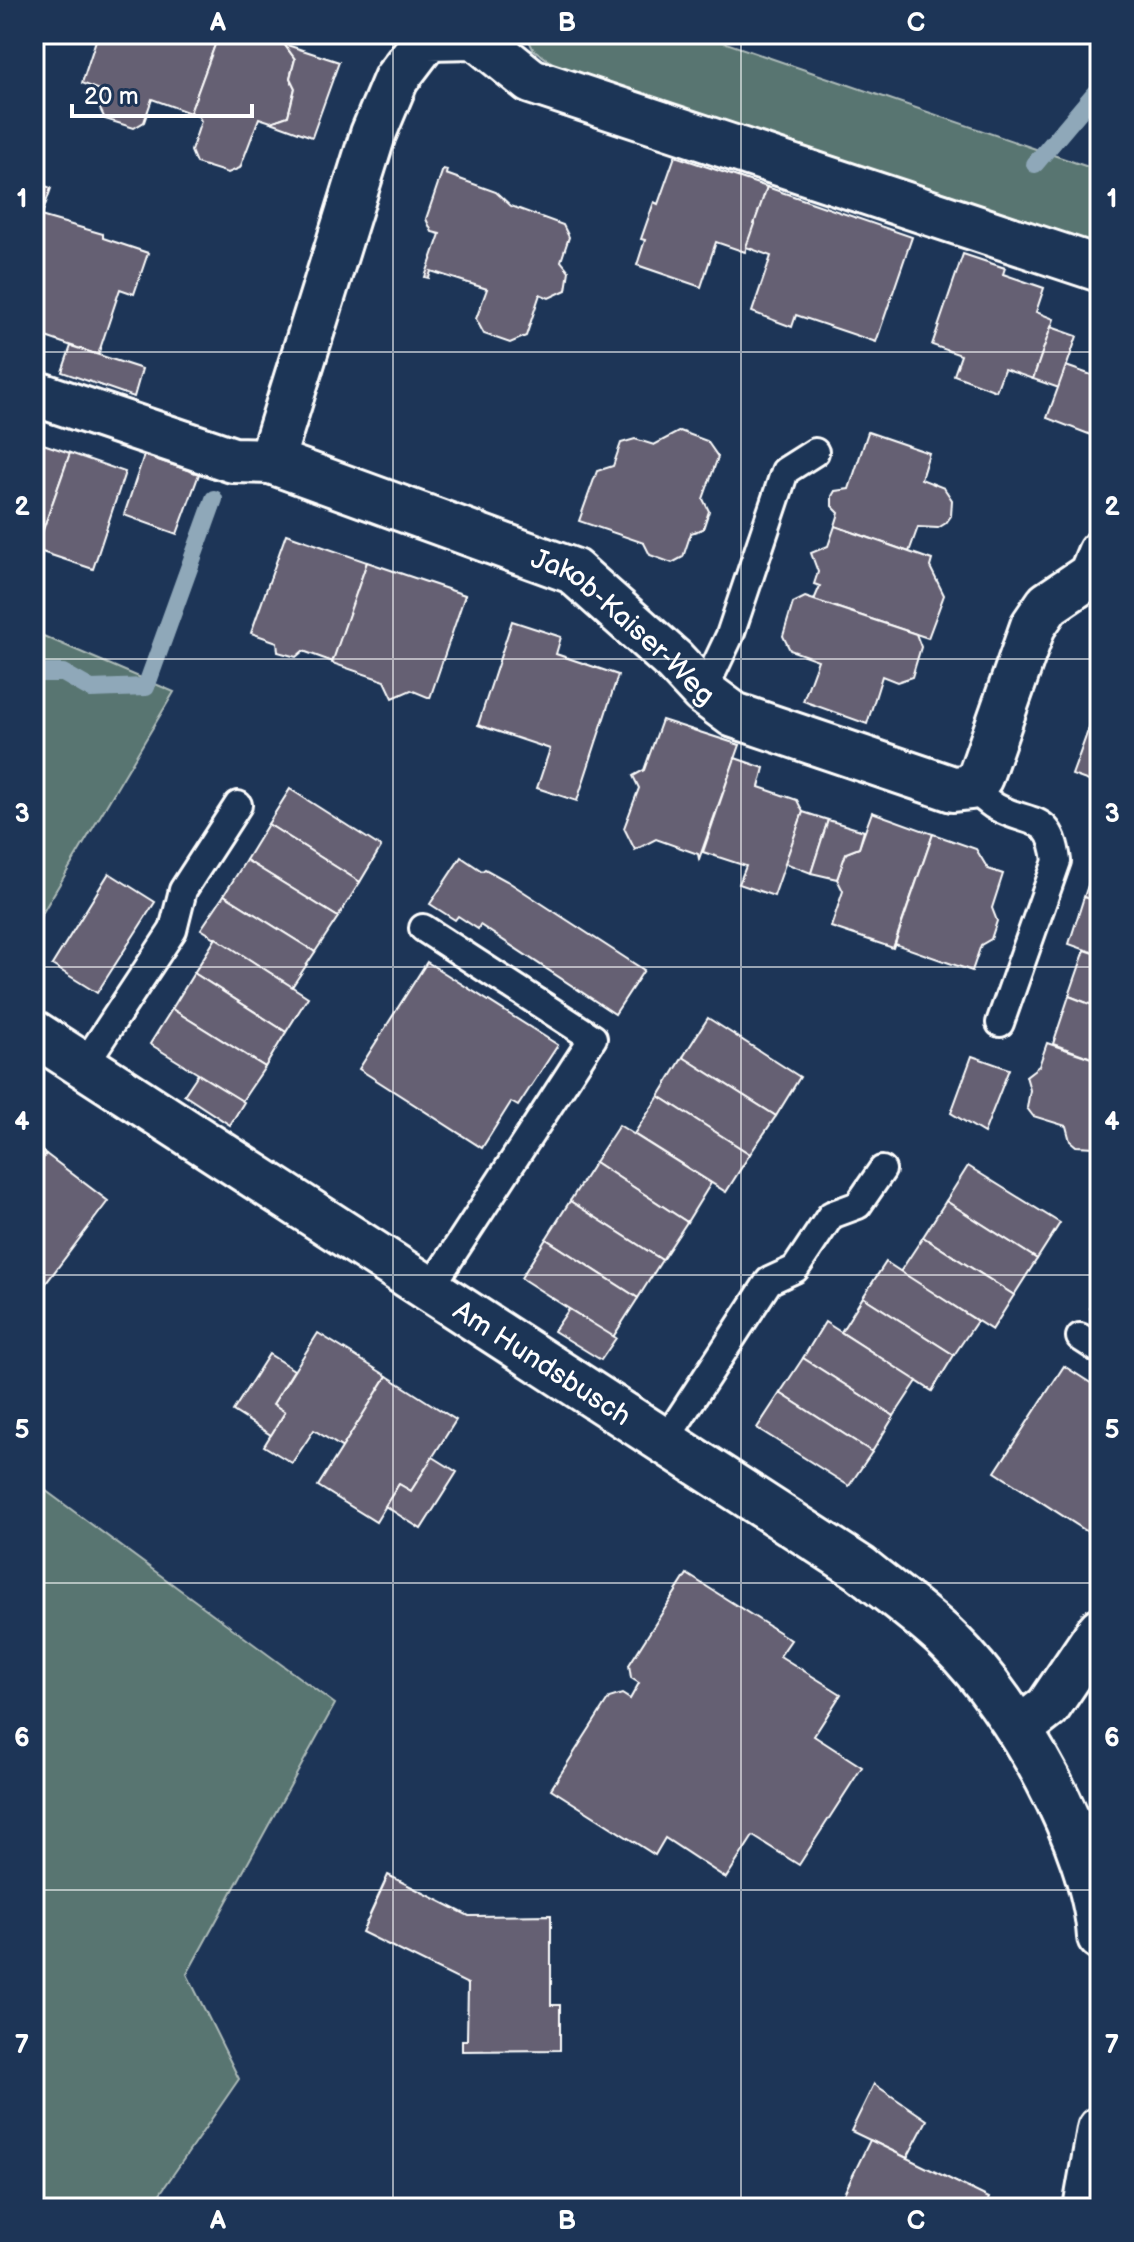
<svg xmlns="http://www.w3.org/2000/svg" width="1134" height="2242" viewBox="0 0 1134 2242" font-family="'Balsamiq Sans',sans-serif">
	<rect width="100%" height="100%" fill="#1d3557"/>
	<filter id="ink" filterUnits="userSpaceOnUse"><feTurbulence type="fractalNoise" baseFrequency=".0125" numOctaves="2"/><feDisplacementMap in="SourceGraphic" scale="16" xChannelSelector="R" yChannelSelector="G"/><feConvolveMatrix kernelMatrix="1 2 1 2 8 2 1 2 1" color-interpolation-filters="sRGB"/></filter>
	<g filter="url(#ink)">
		<!-- green -->
		<g fill="#587471" stroke="#acbab8" stroke-width="2">
			<path d="M 526,34 L 700,34 L 1100,171 L 1100,253 L 554,64 L 533,49 Z"/>
			<path d="M 34,632 L 174,692 L 34,927 Z"/>
			<path d="M 34,1482 L 335,1704 L 187,1974 L 239,2079 L 150,2208 L 34,2208 Z"/>
		</g>
		<g fill="none" stroke-linecap="round" stroke-linejoin="round">
			<!-- stream -->
			<g stroke="#8fa8b9" stroke-width="18">
				<path d="M 1035,164 L 1100,87"/>
				<path d="M 34,673 L 63,673 L 91,689 L 146,687 L 214,499"/>
			</g>
		</g>
		<!-- building -->
		<g fill="#656073" stroke="#fff" stroke-width="2">
			<path d="M 98,34 L 219,34 L 190,113 L 152,99 L 144,122 L 134,128 L 105,119 L 99,107 L 105,92 L 82,83 Z"/>
			<path d="M 219,34 L 252,34 L 284,44 L 295,59 L 290,78 L 295,88 L 288,116 L 271,122 L 259,118 L 240,168 L 228,173 L 196,163 L 191,151 L 201,121 L 198,115 L 190,113 Z"/>
			<path d="M 284,44 L 339,62 L 312,137 L 271,122 L 288,116 L 295,88 L 290,78 L 295,59 Z"/>
			<path d="M 675,156 L 767,187 L 745,252 L 716,242 L 701,287 L 637,265 L 645,240 L 641,239 L 654,202 L 658,204 Z"/>
			<path d="M 443,169 L 447,170 L 446,174 L 496,192 L 511,206 L 563,225 L 569,237 L 561,261 L 569,271 L 566,290 L 549,298 L 540,294 L 526,336 L 510,343 L 484,334 L 476,319 L 487,289 L 431,271 L 429,278 L 425,277 L 440,234 L 432,232 L 426,219 Z"/>
			<path d="M 34,182 L 51,188 L 41,217 L 37,215 L 34,225 Z"/>
			<path d="M 767,187 L 912,237 L 876,342 L 796,315 L 792,327 L 752,312 L 771,256 L 746,247 Z"/>
			<path d="M 37,215 L 103,234 L 103,238 L 148,253 L 134,294 L 120,289 L 98,355 L 34,333 L 34,225 Z"/>
			<path d="M 963,254 L 1005,268 L 1003,274 L 1044,288 L 1036,312 L 1054,319 L 1033,379 L 1004,369 L 996,391 L 954,375 L 961,355 L 932,345 Z"/>
			<path d="M 1051,327 L 1077,336 L 1059,388 L 1033,379 Z"/>
			<path d="M 71,346 L 142,369 L 134,397 L 62,372 Z"/>
			<path d="M 1066,366 L 1100,378 L 1099,438 L 1047,418 Z"/>
			<path d="M 680,431 L 707,441 L 718,457 L 703,499 L 709,511 L 703,529 L 691,533 L 683,557 L 672,563 L 650,555 L 644,543 L 579,521 L 597,471 L 613,466 L 621,443 L 635,439 L 654,445 Z"/>
			<path d="M 868,432 L 929,453 L 921,479 L 944,488 L 952,500 L 951,516 L 946,523 L 938,528 L 918,527 L 909,552 L 835,526 L 839,513 L 832,506 L 832,496 L 835,491 L 849,489 Z"/>
			<path d="M 34,441 L 70,453 L 36,550 L 34,549 Z"/>
			<path d="M 70,453 L 125,472 L 93,569 L 36,550 Z"/>
			<path d="M 144,455 L 199,474 L 177,534 L 124,515 Z"/>
			<path d="M 835,526 L 932,560 L 930,567 L 944,595 L 928,638 L 814,600 L 820,586 L 814,584 L 818,572 L 811,553 L 828,546 Z"/>
			<path d="M 286,534 L 367,562 L 333,662 L 303,651 L 296,657 L 278,652 L 277,642 L 251,633 Z"/>
			<path d="M 367,562 L 465,595 L 430,698 L 411,690 L 393,698 L 385,681 L 332,663 Z"/>
			<path d="M 805,597 L 916,634 L 921,647 L 912,677 L 897,682 L 882,676 L 867,724 L 803,701 L 818,660 L 790,650 L 783,636 L 793,603 Z"/>
			<path d="M 512,621 L 561,637 L 556,654 L 618,675 L 577,801 L 537,788 L 550,749 L 478,725 Z"/>
			<path d="M 1100,696 L 1100,732 L 1089,728 Z"/>
			<path d="M 662,720 L 740,745 L 699,859 L 698,854 L 656,839 L 635,850 L 624,828 L 639,788 L 633,776 L 644,770 Z"/>
			<path d="M 1089,728 L 1100,732 L 1100,785 L 1072,775 Z"/>
			<path d="M 735,758 L 764,768 L 759,787 L 797,800 L 803,812 L 774,896 L 739,884 L 746,866 L 703,852 Z"/>
			<path d="M 290,789 L 381,847 L 360,882 L 268,824 Z"/>
			<path d="M 803,812 L 828,820 L 811,873 L 785,863 Z"/>
			<path d="M 872,812 L 933,834 L 893,948 L 831,927 L 843,891 L 837,879 L 846,853 L 859,848 Z"/>
			<path d="M 828,820 L 864,831 L 859,848 L 846,853 L 837,879 L 811,873 Z"/>
			<path d="M 268,824 L 360,882 L 338,917 L 246,860 Z"/>
			<path d="M 933,834 L 976,849 L 988,869 L 1003,874 L 992,908 L 997,921 L 991,939 L 981,945 L 972,971 L 895,944 Z"/>
			<path d="M 1100,850 L 1100,902 L 1084,897 Z"/>
			<path d="M 461,857 L 482,871 L 485,869 L 507,881 L 644,970 L 615,1014 L 480,925 L 478,929 L 458,916 L 455,920 L 430,904 Z"/>
			<path d="M 246,860 L 338,917 L 315,952 L 224,895 Z"/>
			<path d="M 109,873 L 155,902 L 97,993 L 52,965 Z"/>
			<path d="M 224,895 L 315,952 L 292,987 L 201,929 Z"/>
			<path d="M 1084,897 L 1100,902 L 1100,955 L 1069,944 Z"/>
			<path d="M 216,938 L 308,997 L 286,1032 L 194,973 Z"/>
			<path d="M 1085,950 L 1100,955 L 1100,1008 L 1069,996 Z"/>
			<path d="M 427,962 L 558,1045 L 518,1106 L 511,1102 L 482,1148 L 359,1069 Z"/>
			<path d="M 194,973 L 286,1032 L 265,1067 L 172,1009 Z"/>
			<path d="M 1069,996 L 1100,1008 L 1100,1061 L 1053,1044 Z"/>
			<path d="M 172,1009 L 265,1067 L 242,1101 L 150,1044 Z"/>
			<path d="M 708,1018 L 800,1077 L 776,1116 L 683,1057 Z"/>
			<path d="M 1047,1043 L 1100,1061 L 1100,1143 L 1095,1147 L 1076,1146 L 1070,1141 L 1066,1126 L 1033,1116 L 1027,1108 L 1030,1090 L 1026,1076 L 1039,1066 Z"/>
			<path d="M 972,1056 L 1009,1069 L 984,1133 L 951,1113 Z"/>
			<path d="M 683,1057 L 776,1116 L 750,1154 L 659,1096 Z"/>
			<path d="M 198,1074 L 244,1102 L 230,1125 L 184,1095 Z"/>
			<path d="M 659,1096 L 750,1154 L 726,1192 L 634,1134 Z"/>
			<path d="M 619,1125 L 711,1183 L 687,1222 L 595,1162 Z"/>
			<path d="M 34,1145 L 46,1154 L 34,1171 Z"/>
			<path d="M 46,1154 L 108,1201 L 34,1299 L 34,1171 Z"/>
			<path d="M 595,1162 L 687,1222 L 662,1260 L 570,1201 Z"/>
			<path d="M 968,1166 L 1060,1223 L 1037,1259 L 946,1201 Z"/>
			<path d="M 570,1201 L 662,1260 L 638,1298 L 546,1239 Z"/>
			<path d="M 946,1201 L 1037,1259 L 1014,1295 L 923,1237 Z"/>
			<path d="M 923,1237 L 1014,1295 L 992,1330 L 900,1272 Z"/>
			<path d="M 546,1239 L 638,1298 L 613,1337 L 521,1278 Z"/>
			<path d="M 886,1262 L 977,1321 L 954,1355 L 863,1297 Z"/>
			<path d="M 1100,1293 L 1100,1314 L 1090,1308 Z"/>
			<path d="M 863,1297 L 954,1355 L 932,1391 L 841,1332 Z"/>
			<path d="M 569,1309 L 616,1338 L 601,1360 L 554,1331 Z"/>
			<path d="M 825,1322 L 917,1381 L 894,1416 L 803,1358 Z"/>
			<path d="M 318,1333 L 387,1376 L 343,1448 L 314,1430 L 292,1463 L 264,1446 L 285,1412 L 273,1404 Z"/>
			<path d="M 269,1354 L 294,1370 L 273,1404 L 285,1412 L 271,1435 L 233,1411 Z"/>
			<path d="M 803,1358 L 894,1416 L 872,1452 L 780,1393 Z"/>
			<path d="M 1064,1366 L 1100,1389 L 1100,1540 L 995,1472 Z"/>
			<path d="M 387,1376 L 456,1420 L 411,1491 L 399,1484 L 376,1522 L 318,1486 Z"/>
			<path d="M 780,1393 L 872,1452 L 849,1486 L 757,1428 Z"/>
			<path d="M 433,1457 L 457,1472 L 421,1529 L 385,1506 L 399,1484 L 411,1491 Z"/>
			<path d="M 687,1574 L 791,1640 L 780,1656 L 841,1694 L 814,1736 L 862,1767 L 799,1865 L 753,1836 L 726,1878 L 665,1838 L 655,1855 L 551,1789 L 609,1698 L 622,1694 L 630,1699 L 639,1683 L 631,1678 L 629,1665 Z"/>
			<path d="M 388,1875 L 469,1916 L 551,1915 L 551,2005 L 560,2005 L 560,2050 L 462,2051 L 462,2040 L 467,2040 L 468,1984 L 362,1932 Z"/>
			<path d="M 874,2084 L 927,2120 L 907,2158 L 851,2131 Z"/>
			<path d="M 870,2140 L 989,2198 L 985,2208 L 837,2208 Z"/>
		</g>
		<g fill="none" stroke-linecap="round" stroke-linejoin="round">
			<defs>
				<g id="lane">
					<path d="M 703,692 L 730,635 L 785,471 L 815,452"/>
					<path d="M 971,787 C 979,793 987,802 996,807 C 1031,826 1051,812 1057,861 L 1000,1023"/>
					<path d="M 423,928 L 593,1038 L 431,1287"/>
					<path d="M 84,1065 L 173,930 L 183,890 L 238,805"/>
					<path d="M 1080,1337 L 1100,1350"/>
					<path d="M 666,1439 L 769,1281 L 795,1269 L 831,1215 L 858,1205 L 882,1170"/>
					<path d="M 1070,1831 L 1100,1821"/>
				</g>
				<g id="street">
					<path d="M 34,393 L 233,460 L 271,461 L 373,134 L 396,79 L 428,37 L 475,36 L 531,81 L 1100,269"/>
					<path id="s1" d="M 271,461 L 573,571 L 674,661 L 703,692 L 734,715 L 953,789 L 971,787 L 980,777 L 1033,626 L 1048,604 L 1091,575 L 1100,553"/>
					<path id="s2" d="M 34,1033 L 860,1568 C 889,1592 923,1615 950,1642 C 1016,1707 1094,1844 1100,1937"/>
					<path d="M 1021,1728 L 1048,1707 L 1100,1630"/>
					<path d="M 1086,2208 L 1100,2129"/>
				</g>
			</defs>
			<!-- lane casing -->
			<use href="#lane" stroke="#fff" stroke-width="32"/>
			<!-- street casing -->
			<use href="#street" stroke="#fff" stroke-width="50"/>
			<!-- lane -->
			<use href="#lane" stroke="#1d3557" stroke-width="26"/>
			<!-- street -->
			<use href="#street" stroke="#1d3557" stroke-width="44"/>
		</g>
	</g>
	<!-- grid -->
	<path fill="none" stroke="#fff" stroke-width="2" stroke-opacity="0.55" d="M 393,34 L 393,2208M 741,34 L 741,2208M 34,352 L 1100,352M 34,659 L 1100,659M 34,967 L 1100,967M 34,1275 L 1100,1275M 34,1583 L 1100,1583M 34,1890 L 1100,1890"/>
	<g text-anchor="middle" stroke-width="7" stroke-linejoin="round" paint-order="stroke">
		<!-- street labels -->
		<g font-size="28" fill="#fff" stroke="#1d3557">
			<text dy="10" stroke="none"><textPath href="#s1" startOffset="394">Jakob-Kaiser-Weg</textPath></text>
			<text dy="10" stroke="none"><textPath href="#s2" startOffset="606">Am Hundsbusch</textPath></text>
		</g>
	</g>
	<!-- margin -->
	<rect width="1134" height="2242" fill="none" stroke="#1d3557" stroke-width="88"/>
	<!-- scale -->
	<path d="M72 104v12h180v-12" fill="none" stroke="#ffffff" stroke-width="4"/>
	<text x="84" y="104" font-size="24" fill="#ffffff" stroke="#1d3557" stroke-width="6" paint-order="stroke">20 m</text>
	<rect x="44" y="44" width="1046" height="2154" fill="none" stroke="#fff" stroke-width="3"/>
	<g font-size="26" text-anchor="middle" font-weight="bold" fill="#fff">
		<text x="218" y="31">A</text>
		<text x="567" y="31">B</text>
		<text x="916" y="31">C</text>
		<text x="22" y="207">1</text>
		<text x="1112" y="207">1</text>
		<text x="22" y="515">2</text>
		<text x="1112" y="515">2</text>
		<text x="22" y="822">3</text>
		<text x="1112" y="822">3</text>
		<text x="22" y="1130">4</text>
		<text x="1112" y="1130">4</text>
		<text x="22" y="1438">5</text>
		<text x="1112" y="1438">5</text>
		<text x="22" y="1746">6</text>
		<text x="1112" y="1746">6</text>
		<text x="22" y="2053">7</text>
		<text x="1112" y="2053">7</text>
		<text x="218" y="2229">A</text>
		<text x="567" y="2229">B</text>
		<text x="916" y="2229">C</text>
	</g>
</svg>
